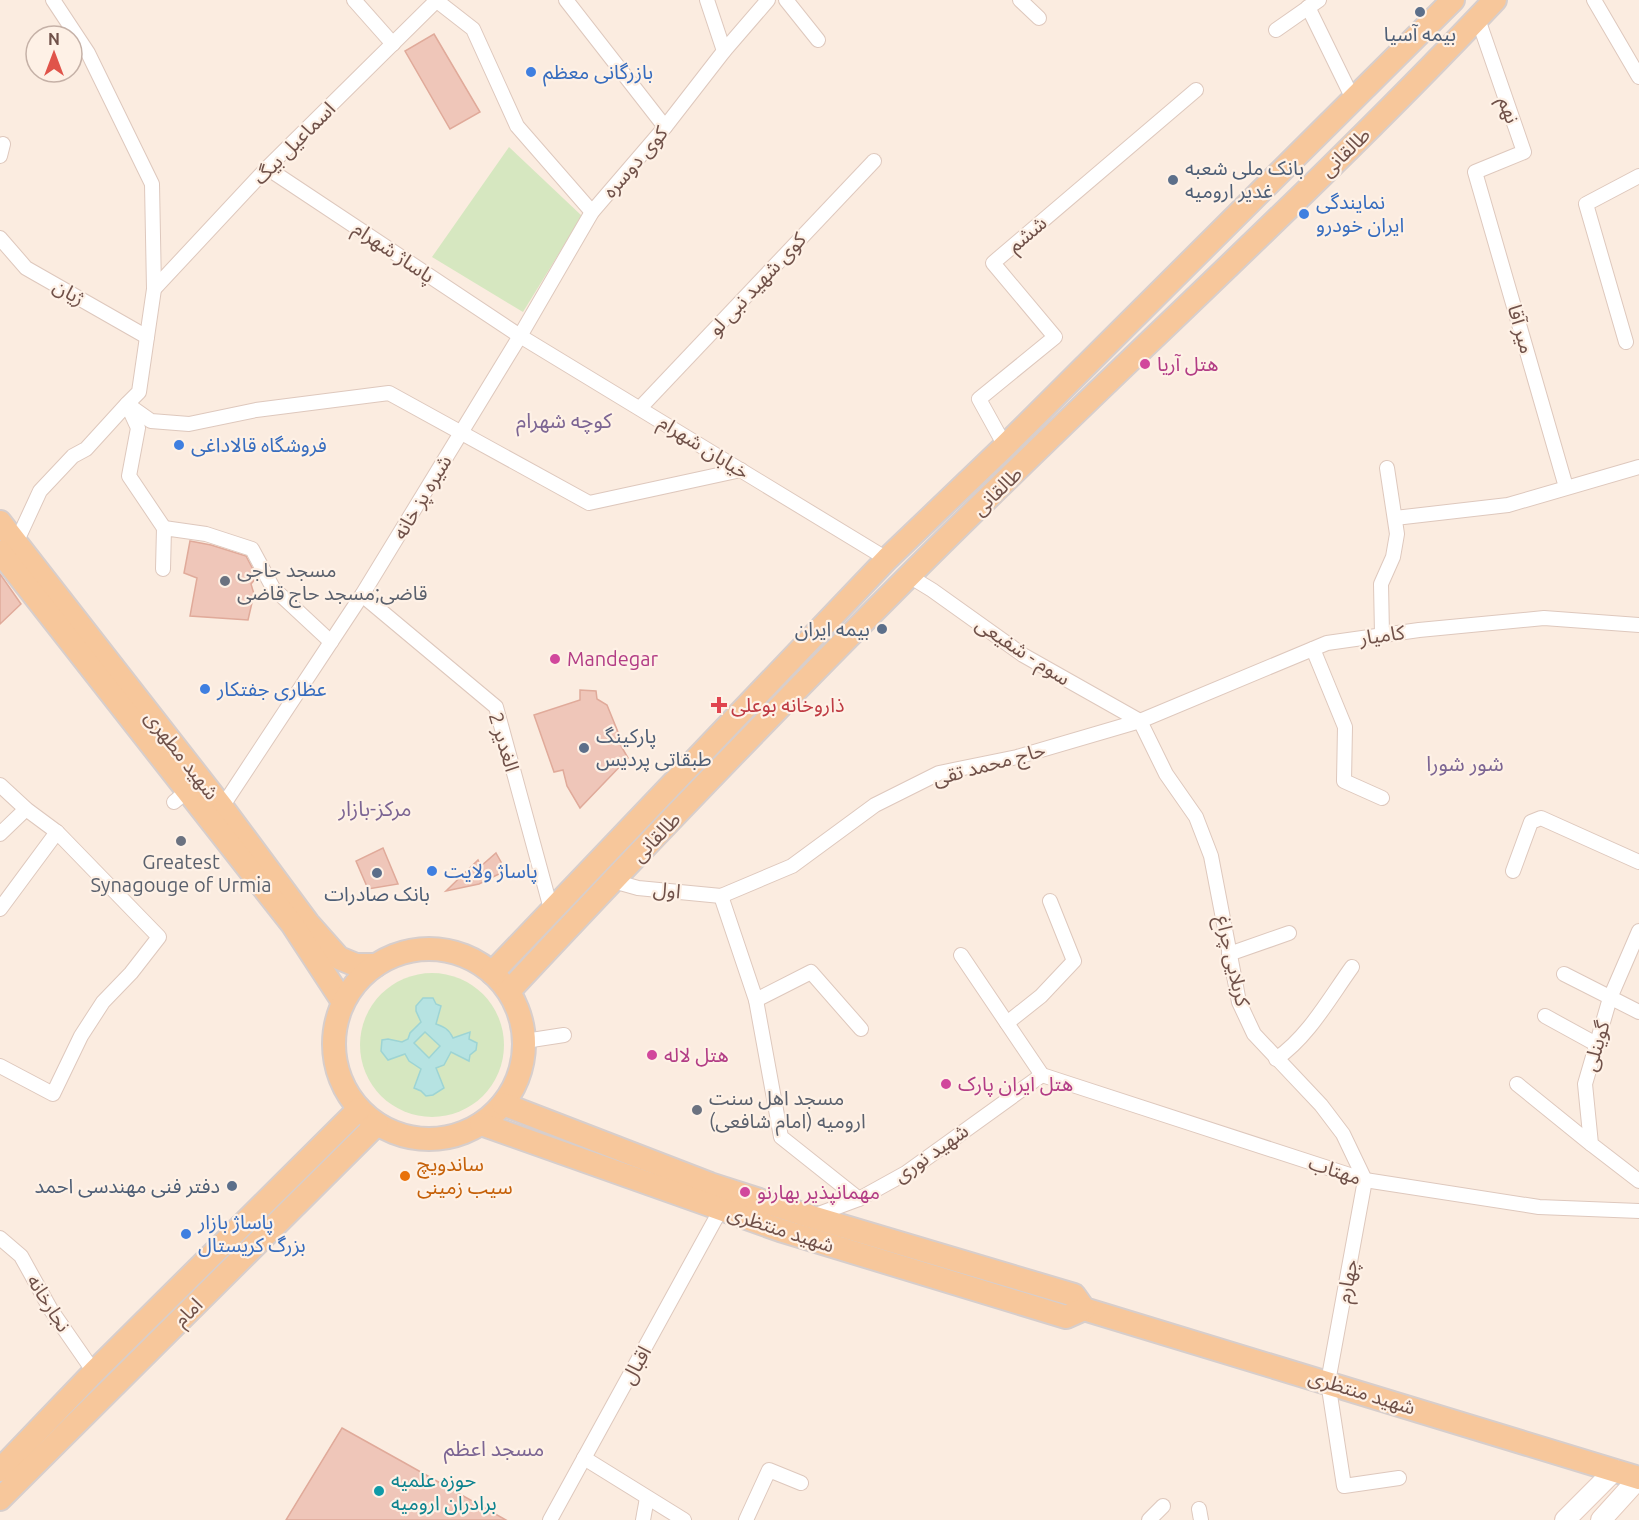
<svg xmlns="http://www.w3.org/2000/svg" width="1639" height="1520" viewBox="0 0 1639 1520" font-family="Ubuntu,'Noto Sans Arabic',sans-serif">
	<rect width="100%" height="100%" fill="#fbece0"/>
	<!-- green -->
	<g fill="#d6e7c0">
		<path d="M 509,147 L 582,216 L 523,312 L 432,257 Z"/>
		<circle cx="432" cy="1045" r="72"/>
	</g>
	<!-- water -->
	<path fill="#b6e3e2" stroke="#9dd4d4" stroke-width="1.5" fill-rule="evenodd" d="M 423,998 L 433,998 L 436,1004 L 441,1006 L 436,1024 C 444,1027 449,1029 453,1038 L 470,1032 L 469,1039 L 477,1043 L 476,1050 L 470,1055 L 469,1061 L 451,1052 L 444,1065 L 436,1068 L 444,1088 L 433,1095 L 426,1096 L 421,1091 L 414,1088 L 421,1069 L 409,1061 L 405,1054 L 388,1060 L 381,1051 L 382,1040 L 388,1039 L 402,1042 L 408,1039 L 410,1033 L 421,1022 L 416,1011 L 416,1006 ZM 425,1032 L 440,1046 L 429,1058 L 414,1043 Z"/>
	<!-- building -->
	<g fill="#efc6b9" stroke="#e0aa9a" stroke-width="1.5">
		<path d="M 434,34 L 480,112 L 450,129 L 405,51 Z"/>
		<path d="M 190,541 L 211,545 L 246,556 L 257,577 L 251,584 L 254,594 L 248,620 L 190,616 L 197,578 L 184,573 Z"/>
		<path d="M 0,574 L 21,604 L 0,624 Z"/>
		<path d="M 580,690 L 596,691 L 597,699 L 607,705 L 620,737 L 617,739 L 628,758 L 580,808 L 567,786 L 563,770 L 554,772 L 534,715 L 580,700 Z"/>
		<path d="M 383,848 L 398,884 L 368,889 L 356,861 Z"/>
		<path d="M 496,853 L 501,862 L 501,873 L 479,884 L 446,891 L 478,860 L 481,866 Z"/>
		<path d="M 342,1428 L 403,1462 L 506,1520 L 286,1520 Z"/>
	</g>
	<g fill="none" stroke-linecap="round" stroke-linejoin="round">
		<defs>
			<g id="street">
				<path d="M 53,0 L 88,53 L 152,184 L 154,289 L 139,392 L 127,404 L 138,428 L 129,476 L 164,528"/>
				<path d="M 354,0 L 393,44"/>
				<path d="M 566,0 L 665,127"/>
				<path d="M 707,0 L 724,51"/>
				<path d="M 786,0 L 818,40"/>
				<path d="M 1020,0 L 1039,18"/>
				<path d="M 1594,0 L 1639,77"/>
				<path d="M 437,1 L 473,29 L 517,126 L 592,212"/>
				<path d="M 1308,7 L 1354,101"/>
				<path d="M 1478,19 L 1524,152 L 1475,172 L 1566,487"/>
				<path d="M 1276,30 L 1319,0"/>
				<path d="M 0,156 L 3,144"/>
				<path d="M 267,168 L 520,336 L 887,559"/>
				<path d="M 0,238 L 26,268 L 147,337"/>
				<path d="M 154,289 L 267,168 L 437,0"/>
				<path d="M 1626,342 L 1586,204 L 1639,176"/>
				<path d="M 640,408 L 874,161"/>
				<path d="M 1005,446 L 979,399 L 1055,337 L 993,263 L 1196,90"/>
				<path d="M 1395,518 L 1508,505 L 1639,467"/>
				<path d="M 16,543 L 40,491 L 73,456 L 86,449 L 127,404 L 151,421 L 189,424 L 256,410 L 389,393 L 589,503 L 741,470"/>
				<path d="M 163,569 L 164,528 L 206,534 L 252,549 L 273,588 L 331,642"/>
				<path d="M 909,576 L 932,590 L 1023,655 L 1140,721"/>
				<path d="M 362,595 L 496,707 L 551,909"/>
				<path d="M 1382,634 L 1381,584 L 1393,557 L 1397,534 L 1387,468"/>
				<path d="M 1313,649 L 1345,727 L 1344,781 L 1382,798"/>
				<path d="M 1140,721 L 1166,774 L 1196,817 L 1211,856 L 1239,1002 L 1254,1034 L 1321,1105 L 1343,1134 L 1365,1180 L 1328,1382 L 1344,1486 L 1399,1478"/>
				<path d="M 0,785 L 26,809 L 57,832 L 159,937 L 131,973 L 103,1002 L 81,1036 L 53,1094 L 0,1066"/>
				<path d="M 174,802 L 187,791"/>
				<path d="M 222,807 L 362,595 L 520,336 L 592,212 L 665,127 L 724,51 L 768,0"/>
				<path d="M 0,834 L 26,809"/>
				<path d="M 1513,871 L 1531,822 L 1541,818 L 1639,862"/>
				<path d="M 613,881 L 638,888 L 721,896 L 792,866 L 875,805 L 939,773 L 1017,757 L 1140,721 L 1327,643 L 1419,630 L 1544,618 L 1639,625"/>
				<path d="M 721,896 L 756,1000 L 781,1137 L 859,1199"/>
				<path d="M 0,909 L 57,832"/>
				<path d="M 1639,931 L 1610,998 L 1585,1084 L 1591,1144 L 1639,1181"/>
				<path d="M 1229,954 L 1289,933"/>
				<path d="M 961,955 L 1042,1075"/>
				<path d="M 1564,974 L 1639,1012"/>
				<path d="M 756,1000 L 811,972 L 861,1029"/>
				<path d="M 1545,1016 L 1596,1044"/>
				<path d="M 1007,1023 L 1041,996 L 1074,961 L 1050,901"/>
				<path d="M 525,1041 L 564,1035"/>
				<path d="M 1276,1059 C 1308,1037 1329,999 1352,967"/>
				<path d="M 1042,1075 L 1365,1180 L 1539,1207 L 1639,1211"/>
				<path d="M 1517,1084 L 1591,1144"/>
				<path d="M 813,1216 L 859,1199 L 906,1173 L 1042,1075"/>
				<path d="M 0,1238 L 21,1256 L 51,1310 L 94,1372"/>
				<path d="M 584,1458 L 684,1520"/>
				<path d="M 1199,1509 L 1201,1520"/>
				<path d="M 550,1520 L 721,1209"/>
				<path d="M 643,1520 L 647,1498"/>
				<path d="M 746,1520 L 769,1470 L 801,1483"/>
				<path d="M 1149,1520 L 1163,1506"/>
			</g>
			<g id="secondary">
				<path d="M 1565,1520 L 1615,1470"/>
				<path d="M 1601,1520 L 1639,1478"/>
			</g>
			<g id="primary">
				<path d="M 0,522 L 222,807 L 308,923 L 339,958 L 356,965 L 376,965"/>
				<path d="M 0,552 L 292,924 L 343,1002"/>
				<circle cx="429" cy="1044" r="95"/>
				<path d="M 492,973 L 887,559 L 1005,446 L 1453,0"/>
				<path d="M 509,991 C 640,851 773,712 909,576 C 1102,382 1307,199 1495,0"/>
				<path d="M 503,1104 L 710,1184 L 812,1217 L 1074,1295 L 1084,1309 L 1639,1478"/>
				<path d="M 481,1124 L 780,1230 L 1066,1317 L 1084,1309"/>
				<path d="M 0,1470 L 94,1372 L 359,1109"/>
				<path d="M 0,1499 L 377,1124"/>
			</g>
		</defs>
		<!-- street casing -->
		<use href="#street" stroke="#dec8bd" stroke-width="16"/>
		<!-- secondary casing -->
		<use href="#secondary" stroke="#e5cabd" stroke-width="22"/>
		<!-- primary casing -->
		<use href="#primary" stroke="#d7cecc" stroke-width="26"/>
		<!-- street -->
		<use href="#street" stroke="#fff" stroke-width="14"/>
		<!-- secondary -->
		<use href="#secondary" stroke="#fff" stroke-width="20"/>
		<!-- primary -->
		<use href="#primary" stroke="#f7c79b" stroke-width="22"/>
	</g>
	<!-- markers -->
	<g fill="#5c6f8a" stroke="#fef1e6" stroke-width="2">
		<circle cx="1420" cy="12" r="6"/>
		<circle cx="1173" cy="180" r="6"/>
		<circle cx="882" cy="629" r="6"/>
		<circle cx="584" cy="748" r="6"/>
		<circle cx="377" cy="873" r="6"/>
		<circle cx="232" cy="1186" r="6"/>
	</g>
	<g fill="#3f7fe0" stroke="#fef1e6" stroke-width="2">
		<circle cx="531" cy="72" r="6"/>
		<circle cx="1304" cy="214" r="6"/>
		<circle cx="179" cy="445" r="6"/>
		<circle cx="205" cy="689" r="6"/>
		<circle cx="432" cy="871" r="6"/>
		<circle cx="186" cy="1234" r="6"/>
	</g>
	<g fill="#d1479c" stroke="#fef1e6" stroke-width="2">
		<circle cx="1145" cy="364" r="6"/>
		<circle cx="555" cy="659" r="6"/>
		<circle cx="652" cy="1055" r="6"/>
		<circle cx="946" cy="1084" r="6"/>
		<circle cx="745" cy="1192" r="6"/>
	</g>
	<g fill="#6b7280" stroke="#fef1e6" stroke-width="2">
		<circle cx="225" cy="581" r="6"/>
		<circle cx="181" cy="841" r="6"/>
		<circle cx="697" cy="1110" r="6"/>
	</g>
	<path fill="#e0444e" stroke="#fef1e6" stroke-width="2" d="M716 696h6v6h6v6h-6v6h-6v-6h-6v-6h6z"/>
	<circle fill="#e8710a" stroke="#fef1e6" stroke-width="2" cx="405" cy="1176" r="6"/>
	<circle fill="#0f9aa8" stroke="#fef1e6" stroke-width="2" cx="379" cy="1491" r="6"/>
	<g text-anchor="middle" stroke-width="4.5" stroke-linejoin="round" paint-order="stroke">
		<!-- service labels -->
		<g font-size="20" fill="#4e5e75" stroke="#fef1e6">
			<text x="1420" y="41">بیمه آسیا</text>
			<text x="1185" y="175" text-anchor="start">بانک ملی شعبه<tspan x="1185" dy="23">غدیر ارومیه</tspan></text>
			<text x="870" y="636" text-anchor="end">بیمه ایران</text>
			<text x="596" y="743" text-anchor="start">پارکینگ<tspan x="596" dy="23">طبقاتی پردیس</tspan></text>
			<text x="377" y="901">بانک صادرات</text>
			<text x="220" y="1193" text-anchor="end">دفتر فنی مهندسی احمد</text>
		</g>
		<!-- shop labels -->
		<g font-size="20" fill="#366cbe" stroke="#fef1e6" text-anchor="start">
			<text x="543" y="79">بازرگانی معظم</text>
			<text x="1316" y="209">نمایندگی<tspan x="1316" dy="23">ایران خودرو</tspan></text>
			<text x="191" y="452">فروشگاه قالاداغی</text>
			<text x="217" y="696">عظاری جفتکار</text>
			<text x="444" y="878">پاساژ ولایت</text>
			<text x="198" y="1229">پاساژ بازار<tspan x="198" dy="23">بزرگ کریستال</tspan></text>
		</g>
		<!-- street labels -->
		<g font-size="20" fill="#705149" stroke="#fef1e6">
			<text transform="translate(1509 110) rotate(71)" y="7">نهم</text>
			<text transform="translate(294 143) rotate(-45)" y="7">اسماعیل بیگ</text>
			<text transform="translate(1345 152) rotate(-44)" y="7">طالقانی</text>
			<text transform="translate(635 162) rotate(-49)" y="7">کوی دوسره</text>
			<text transform="translate(1027 234) rotate(-40)" y="7">ششم</text>
			<text transform="translate(394 252) rotate(34)" y="7">پاساژ شهرام</text>
			<text transform="translate(757 284) rotate(-47)" y="7">کوی شهید نبی لو</text>
			<text transform="translate(69 292) rotate(30)" y="7">ژیان</text>
			<text transform="translate(1521 329) rotate(74)" y="7">میر آقا</text>
			<text transform="translate(704 447) rotate(32)" y="7">خیابان شهرام</text>
			<text transform="translate(997 491) rotate(-44)" y="7">طالقانی</text>
			<text transform="translate(422 497) rotate(-59)" y="7">شیره پز خانه</text>
			<text transform="translate(1382 635) rotate(-8)" y="7">کامیار</text>
			<text transform="translate(1023 651) rotate(33)" y="7">سوم - شفیعی</text>
			<text transform="translate(504 742) rotate(73)" y="7">2 الغدیر</text>
			<text transform="translate(182 755) rotate(52)" y="7">شهید مطهری</text>
			<text transform="translate(989 764) rotate(-15)" y="7">حاج محمد تقی</text>
			<text transform="translate(656 837) rotate(-46)" y="7">طالقانی</text>
			<text transform="translate(667 890) rotate(6)" y="7">اول</text>
			<text transform="translate(1233 961) rotate(77)" y="7">کربلایی چراغ</text>
			<text transform="translate(1596 1046) rotate(-74)" y="7">گوینلی</text>
			<text transform="translate(931 1153) rotate(-35)" y="7">شهید نوری</text>
			<text transform="translate(1335 1170) rotate(18)" y="7">مهتاب</text>
			<text transform="translate(781 1229) rotate(18)" y="7">شهید منتظری</text>
			<text transform="translate(1347 1281) rotate(-79)" y="7">چهارم</text>
			<text transform="translate(49 1303) rotate(58)" y="7">نجارخانه</text>
			<text transform="translate(188 1312) rotate(-45)" y="7">امام</text>
			<text transform="translate(636 1365) rotate(-61)" y="7">اقبال</text>
			<text transform="translate(1362 1392) rotate(17)" y="7">شهید منتظری</text>
		</g>
		<!-- hotel labels -->
		<g font-size="20" fill="#b23c85" stroke="#fef1e6" text-anchor="start">
			<text x="1157" y="371">هتل آریا</text>
			<text x="567" y="666">Mandegar</text>
			<text x="664" y="1062">هتل لاله</text>
			<text x="958" y="1091">هتل ایران پارک</text>
			<text x="757" y="1199">مهمانپذیر بهارنو</text>
		</g>
		<!-- worship labels -->
		<g font-size="20" fill="#5b616d" stroke="#fef1e6" text-anchor="start">
			<text x="237" y="577">مسجد حاجی<tspan x="237" dy="23">قاضی;مسجد حاج قاضی</tspan></text>
			<text x="181" y="869" text-anchor="middle">Greatest<tspan x="181" dy="23">Synagouge of Urmia</tspan></text>
			<text x="709" y="1105">مسجد اهل سنت<tspan x="709" dy="23">ارومیه (امام شافعی)</tspan></text>
		</g>
		<!-- health labels -->
		<g font-size="20" fill="#be3a42" stroke="#fef1e6" text-anchor="start">
			<text x="731" y="712">ذاروخانه بوعلی</text>
		</g>
		<!-- food labels -->
		<g font-size="20" fill="#c56008" stroke="#fef1e6" text-anchor="start">
			<text x="417" y="1171">ساندویچ<tspan x="417" dy="23">سیب زمینی</tspan></text>
		</g>
		<!-- culture labels -->
		<g font-size="20" fill="#0d838f" stroke="#fef1e6" text-anchor="start">
			<text x="391" y="1487">حوزه علمیه<tspan x="391" dy="23">برادران ارومیه</tspan></text>
		</g>
		<!-- neighbourhood labels -->
		<g font-size="21" fill="#7c6593" stroke="#fef1e6">
			<text x="564" y="428">کوچه شهرام</text>
			<text x="1465" y="771">شور شورا</text>
			<text x="375" y="816">مرکز-بازار</text>
			<text x="494" y="1456">مسجد اعظم</text>
		</g>
	</g>
	<!-- north arrow -->
	<g transform="translate(54 54)"><circle r="28" fill="#fef1e6" stroke="#c5b1a7" stroke-width="1.5"/>
	<path d="M0-4.5L10 22L0 15L-10 22Z" fill="#e0544a"/>
	<text y="-9" font-size="16" font-weight="bold" text-anchor="middle" fill="#705149">N</text>
	</g>
</svg>
